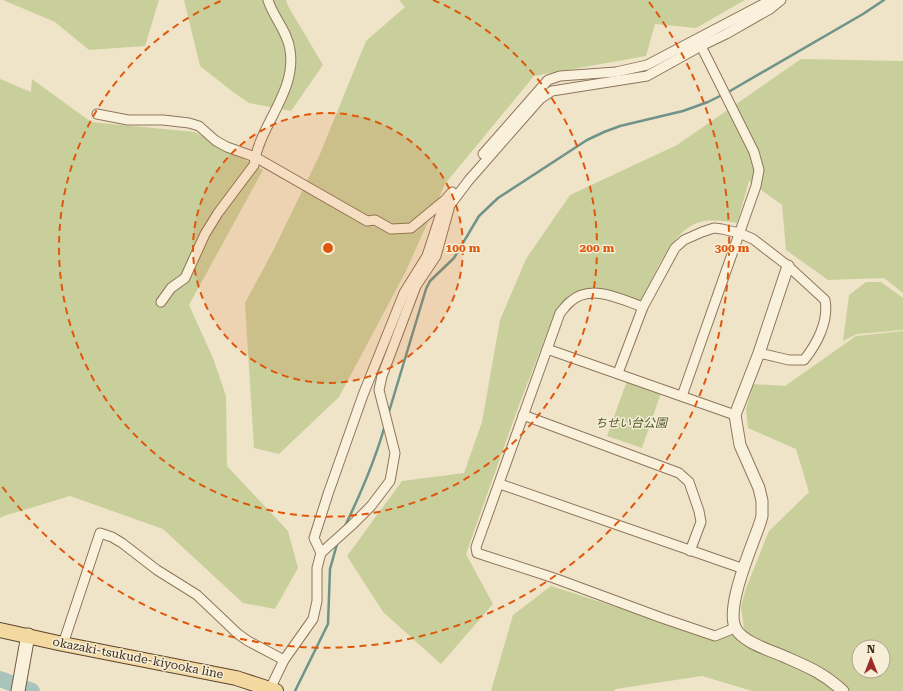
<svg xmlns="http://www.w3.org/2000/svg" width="903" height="691" viewBox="0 0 903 691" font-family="'Roboto Serif','Noto Sans JP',serif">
	<rect width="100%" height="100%" fill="#f0e4c8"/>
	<!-- green -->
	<g fill="#c9cf9b" fill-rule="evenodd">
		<path d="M 3,0 L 159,0 L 145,46 L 89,50 L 55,22 Z"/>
		<path d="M 184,0 L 286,0 L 288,6 L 323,65 L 291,111 L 249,103 L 233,92 L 200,66 Z"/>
		<path d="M 399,0 L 745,0 L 696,28 L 655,24 L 646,56 L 534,76 L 445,184 L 405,273 L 339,397 L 279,454 L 254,448 L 245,303 L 274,249 L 320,154 L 366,41 L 405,7 Z"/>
		<path d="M 801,59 L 903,61 L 903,293 L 884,278 L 828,280 L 786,250 L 782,205 L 749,181 L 737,223 C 725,221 712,219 700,222 C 670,231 654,276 641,302 L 596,288 L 578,292 L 565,300 L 554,315 L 519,405 L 466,554 L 493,604 L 441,664 L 383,612 L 347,556 L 402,481 L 464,473 L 482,422 L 500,320 L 526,259 L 570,195 L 677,145 Z"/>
		<path d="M 0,79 L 31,92 L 32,79 L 91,122 L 195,132 L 263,170 L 189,305 L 213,358 L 226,396 L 227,466 L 288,531 L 298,568 L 275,609 L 243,603 L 163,529 L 70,496 L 4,516 L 0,518 Z"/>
		<path d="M 881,282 L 903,298 L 903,330 L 857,334 L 843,341 L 849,295 L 866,282 Z"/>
		<path d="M 903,331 L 903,691 L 752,691 L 702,676 L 616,689 L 614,691 L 491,691 L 513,615 L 551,586 L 716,639 L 744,629 L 741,607 L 746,588 L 769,531 L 809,492 L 796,449 L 748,428 L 746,409 L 753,384 L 785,386 L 856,336 ZM 859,647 L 883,647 L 883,671 L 859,671 Z"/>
		<path d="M 628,378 L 662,390 L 642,448 L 607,436 Z"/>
	</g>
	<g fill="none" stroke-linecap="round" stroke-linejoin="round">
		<!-- stream -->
		<g stroke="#6f938a" stroke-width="2.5">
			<path d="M 388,415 L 426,289 L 430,281 L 454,258 L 479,216 L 498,198 L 587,140 L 604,132 L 620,126 L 683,111 L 708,102 L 730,91 L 863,14 L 884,0"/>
			<path d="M 345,526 C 361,493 375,461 385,425"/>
			<path d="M 295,691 L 328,624 L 330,569 L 337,544"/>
		</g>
		<!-- river -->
		<path stroke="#a9c4bc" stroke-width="16" d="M 0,679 L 32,691"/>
		<defs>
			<g id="minor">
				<path d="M 97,114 L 128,120 L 163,120 L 189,123 L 199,126 L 216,141 L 227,147 L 255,157 L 367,221 L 375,220 L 391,229 L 411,228 L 445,200 L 452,192"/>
				<path d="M 483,154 L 548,80 L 560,76 L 616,72 L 647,65 L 771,0"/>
				<path d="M 161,302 L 171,288 L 185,278 L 205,234 L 218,213 L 254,165 C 259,125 297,92 290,50 C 288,32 273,17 268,0"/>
				<path d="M 643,307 C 620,299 591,283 570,302 C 566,305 563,310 560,313 L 476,547 L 477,553 L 554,578 L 662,618 L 715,636 L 735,628"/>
				<path d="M 547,349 L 735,415"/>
				<path d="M 618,373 L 643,307 L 675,248 L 684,240 L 702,232 L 714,228 L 722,229 L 739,233 L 753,239 L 788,266 L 825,300 C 829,321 817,344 804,360 L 789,360 L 759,353"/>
				<path d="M 682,396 L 756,186 L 759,170 L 754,152 L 701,46"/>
				<path d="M 523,415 L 679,473 L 689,482 L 699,511 L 701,522 L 690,551"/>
				<path d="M 500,484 L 744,569"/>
				<path d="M 321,553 L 314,538 L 328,494 L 363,395 L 404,293 L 427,256 L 444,204"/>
				<path d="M 63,644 L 100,533 L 112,537 L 122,543 L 157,570 L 197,595 L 238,634 L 248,641 L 284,660"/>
				<path d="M 270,689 L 284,660 L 313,619 L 317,601 L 317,568 L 321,553 L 352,525 L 371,506 L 390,481 L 395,453 L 379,390 L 382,376 L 416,286 L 436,256 L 450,205 L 469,180 L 540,99 L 552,91 L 647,76 L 701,46 L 726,34 L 770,9 L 781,0"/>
			</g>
			<path id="tertiary" d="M 788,266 L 759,353 L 735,415 L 740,445 L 759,488 L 762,501 L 762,516 L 760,523 C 753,544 724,609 736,629 C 743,642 769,650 783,656 C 808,667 822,672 843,691"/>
			<path id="secondary" d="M 18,691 L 28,635"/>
			<path id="primary" d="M 0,630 L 63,644 L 236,678 L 276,691"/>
		</defs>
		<!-- minor casing -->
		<use href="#minor" stroke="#8d765c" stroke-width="11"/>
		<!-- tertiary casing -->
		<use href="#tertiary" stroke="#8d765c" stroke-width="13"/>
		<!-- secondary casing -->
		<use href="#secondary" stroke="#6f573f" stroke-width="15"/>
		<!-- primary casing -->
		<use href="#primary" stroke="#5b4430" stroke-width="16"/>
		<!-- minor -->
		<use href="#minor" stroke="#faf1dc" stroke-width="9"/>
		<!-- tertiary -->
		<use href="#tertiary" stroke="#faf1dc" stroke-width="11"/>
		<!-- secondary -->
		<use href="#secondary" stroke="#faf1dc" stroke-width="13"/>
		<!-- primary -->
		<use href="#primary" stroke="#f3d9a0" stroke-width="14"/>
	</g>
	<!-- distance rings -->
	<circle cx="328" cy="248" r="135" fill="#df570d" fill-opacity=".12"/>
	<g fill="none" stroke="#df570d" stroke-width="2" stroke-dasharray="7 5">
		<circle cx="328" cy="248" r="135"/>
		<path d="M433 0A269 269 0 1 1 223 0"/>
		<path d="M649 2A404 404 0 1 1 1 485"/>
	</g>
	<g text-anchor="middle" stroke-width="3" stroke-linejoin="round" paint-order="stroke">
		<!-- park labels -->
		<g font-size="12" font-style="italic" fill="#4d5a26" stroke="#f7eed8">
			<text x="631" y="427">ちせい台公園</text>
		</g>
		<!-- street labels -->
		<g font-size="12" fill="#3d2e20" stroke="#f7eed8">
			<text transform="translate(138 658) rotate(11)" y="4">okazaki-tsukude-kiyooka line</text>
		</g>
	</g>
	<circle cx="328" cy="248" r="6" fill="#df570d" stroke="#f7eed8" stroke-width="2"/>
	<g font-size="12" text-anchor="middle" font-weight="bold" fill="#df570d" stroke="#f7eed8" stroke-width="3" stroke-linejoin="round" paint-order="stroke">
		<text x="463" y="252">100 m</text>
		<text x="597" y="252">200 m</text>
		<text x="732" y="252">300 m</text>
	</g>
	<!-- north arrow -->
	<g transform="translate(871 659)"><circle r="19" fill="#f7eed8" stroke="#ada18e"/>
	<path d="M0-3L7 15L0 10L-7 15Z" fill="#9e2a2b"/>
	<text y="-6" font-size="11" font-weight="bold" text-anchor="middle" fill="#3d2e20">N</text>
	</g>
</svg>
